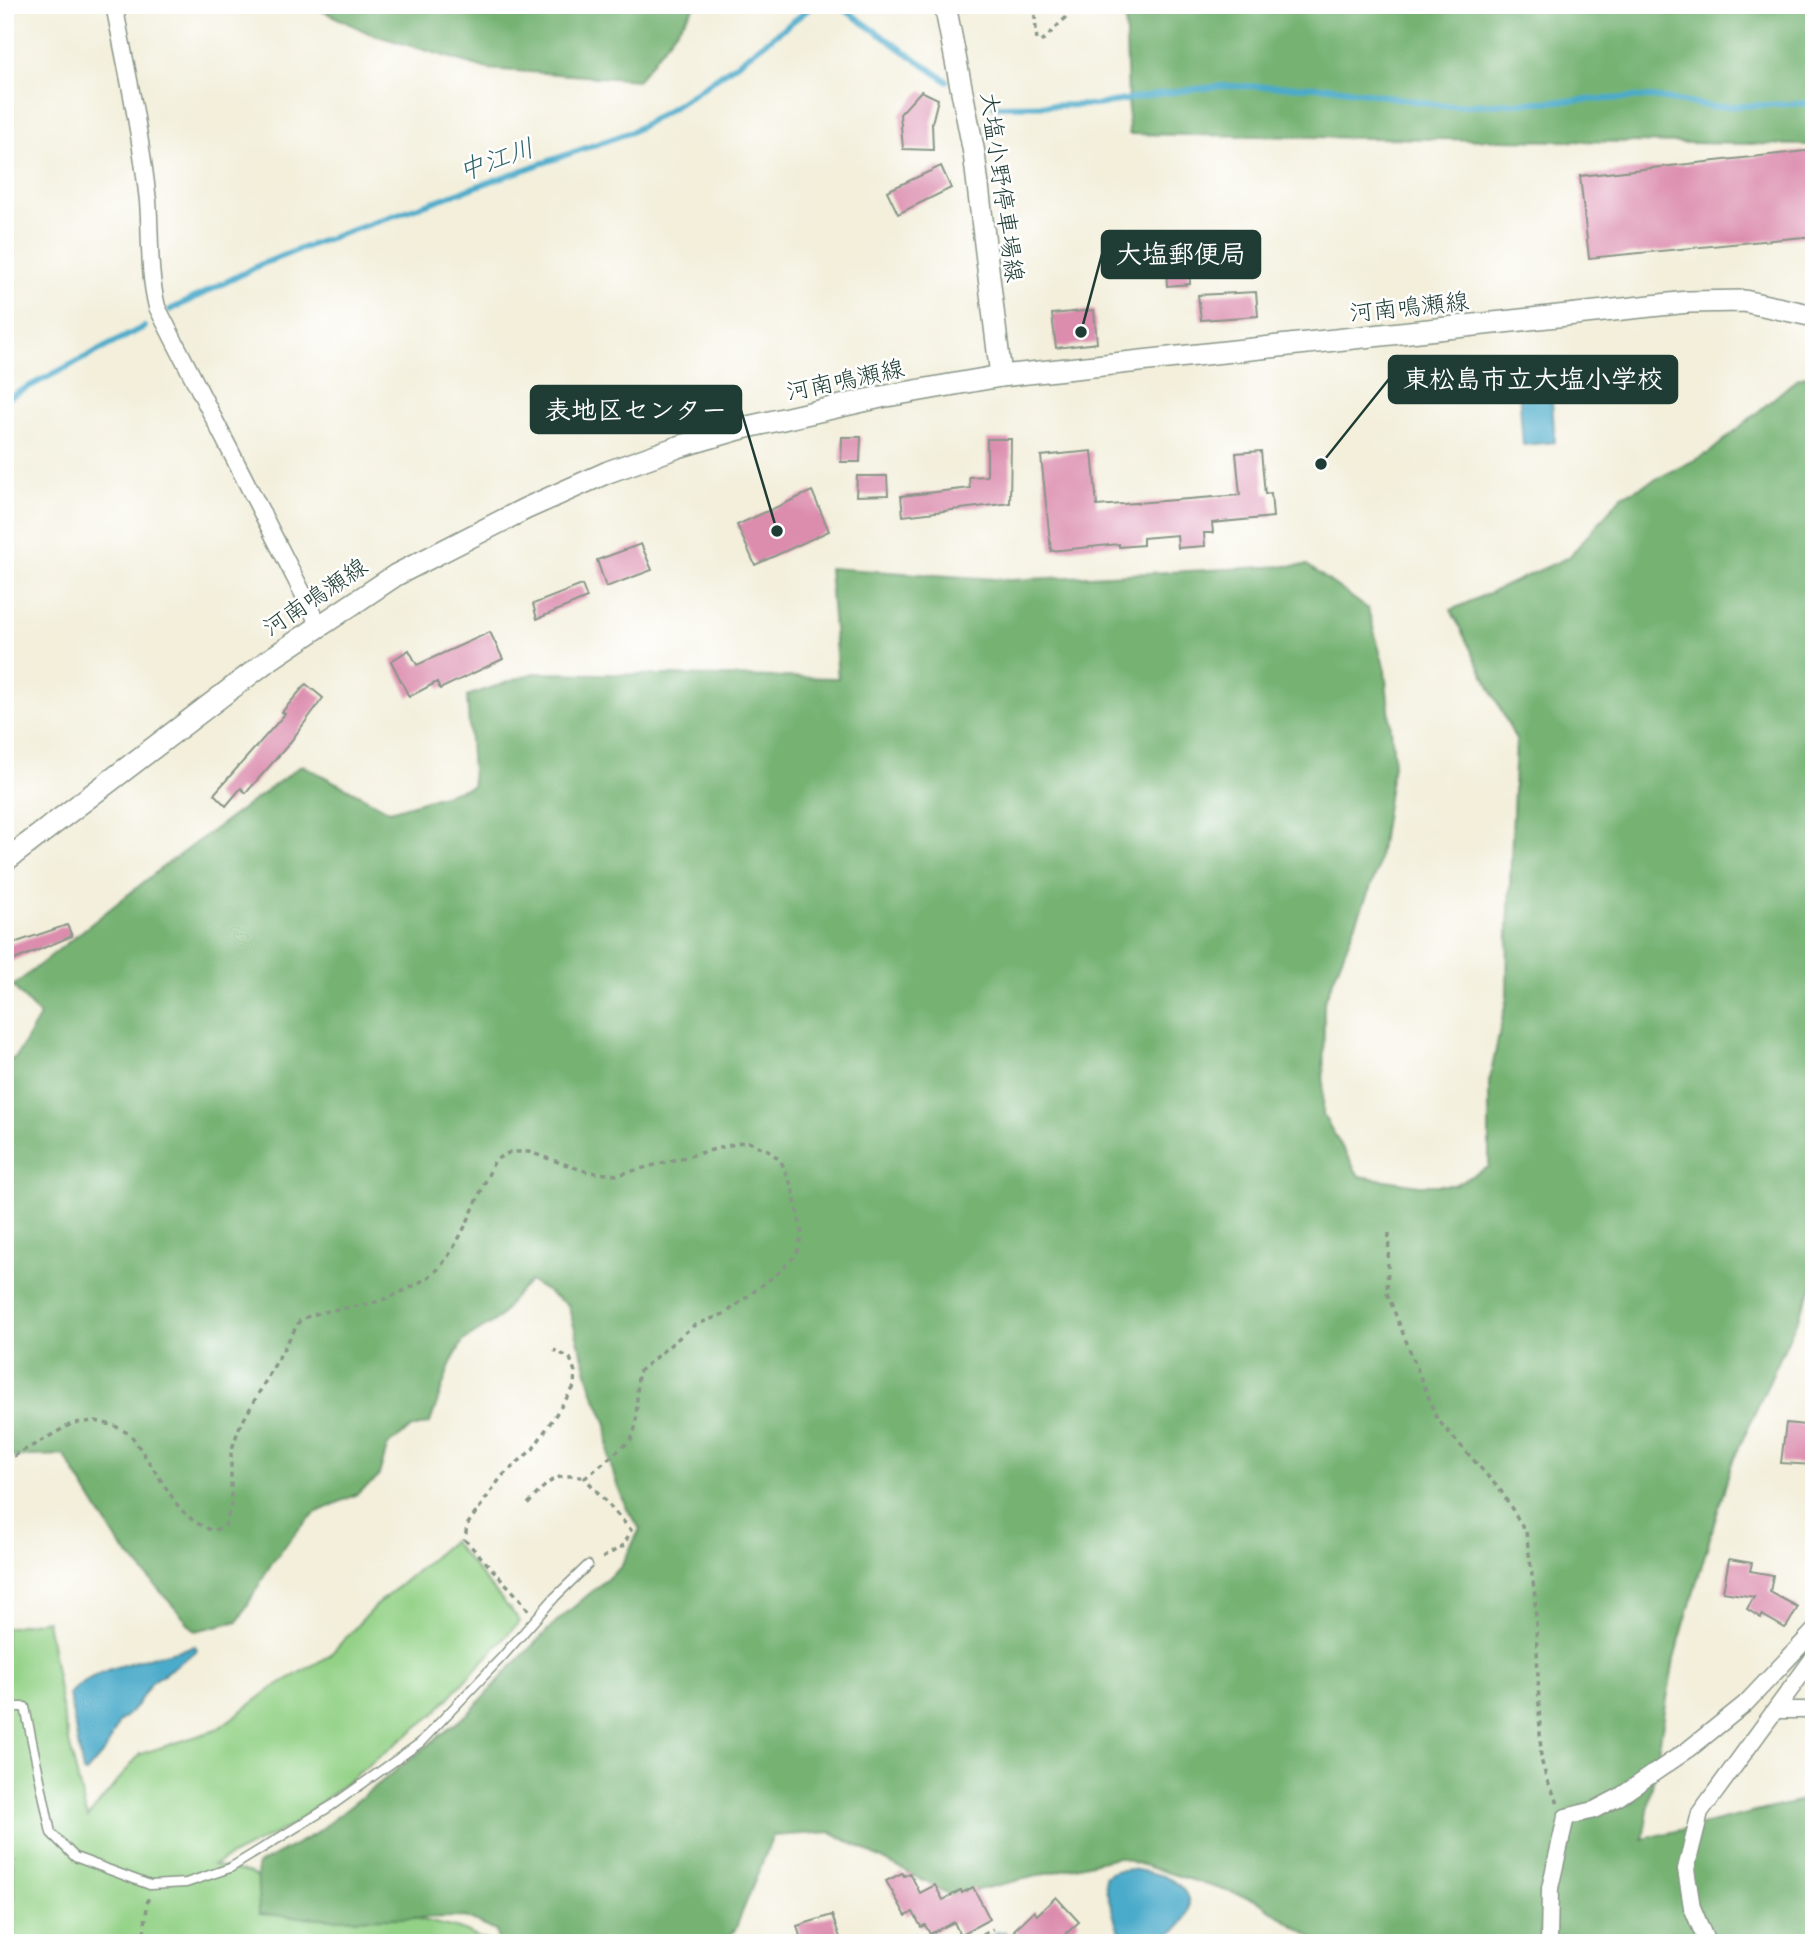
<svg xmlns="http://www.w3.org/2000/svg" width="1819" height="1948" viewBox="0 0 1819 1948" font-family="Sriracha,'Klee One',sans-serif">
	<rect width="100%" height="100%" fill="#fff"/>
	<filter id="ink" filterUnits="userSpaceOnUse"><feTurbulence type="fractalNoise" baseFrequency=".0143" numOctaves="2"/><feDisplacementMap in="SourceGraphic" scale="14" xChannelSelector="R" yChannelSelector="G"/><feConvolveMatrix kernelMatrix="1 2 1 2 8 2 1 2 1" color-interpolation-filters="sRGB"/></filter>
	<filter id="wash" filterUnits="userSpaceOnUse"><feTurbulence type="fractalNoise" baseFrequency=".00686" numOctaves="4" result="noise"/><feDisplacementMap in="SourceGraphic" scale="28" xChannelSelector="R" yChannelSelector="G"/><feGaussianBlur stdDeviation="1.57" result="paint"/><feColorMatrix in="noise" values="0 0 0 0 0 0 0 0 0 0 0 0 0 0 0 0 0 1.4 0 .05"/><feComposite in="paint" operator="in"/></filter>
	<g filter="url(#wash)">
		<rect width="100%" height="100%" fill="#f3efdb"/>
		<!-- green -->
		<path fill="#93d186" stroke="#59875d" stroke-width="2" d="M 452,1541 L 520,1621 L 434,1714 L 291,1826 L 213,1865 L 248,1873 L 273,1883 L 459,1929 L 491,1943 L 14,1943 L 13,1853 L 5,1853 L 5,1628 L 47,1620 L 65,1725 L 87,1818 L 140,1754 L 216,1730 L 274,1687 L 329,1656 L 374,1607 Z"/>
		<!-- forest -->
		<g fill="#76b373" stroke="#4a7854" stroke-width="2">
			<path d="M 310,5 L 696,5 L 638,80 L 488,69 L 371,34 Z"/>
			<path d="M 1125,5 L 1814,5 L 1814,113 L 1809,145 L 1129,134 Z"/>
			<path d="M 1814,374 L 1814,1283 L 1732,1463 L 1674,1659 L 1643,1839 L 1814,1798 L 1814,1943 L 1320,1943 L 1256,1900 L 1117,1857 L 952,1896 L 831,1832 L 773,1836 L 735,1930 L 721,1943 L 498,1943 L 496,1931 L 465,1917 L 334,1919 L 259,1914 L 257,1865 L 315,1834 L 470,1712 L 511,1667 L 556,1622 L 621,1567 L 640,1529 L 627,1509 L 616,1482 L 609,1459 L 607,1424 L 592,1389 L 568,1305 L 530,1281 L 513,1298 L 499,1318 L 463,1341 L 450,1365 L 430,1423 L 410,1429 L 388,1445 L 378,1478 L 357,1494 L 315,1513 L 298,1530 L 271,1564 L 238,1621 L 195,1631 L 119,1544 L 64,1455 L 5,1457 L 5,1063 L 16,1057 L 40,1016 L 13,986 L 164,866 L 302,765 L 390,811 L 473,786 L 467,696 L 534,673 L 838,678 L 829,568 L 1010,580 L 1307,565 L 1368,609 L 1385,670 L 1394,758 L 1377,871 L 1324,1002 L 1323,1115 L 1359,1176 L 1419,1185 L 1454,1185 L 1489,1167 L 1489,1082 L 1507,997 L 1508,934 L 1516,740 L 1451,610 L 1569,557 L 1622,496 L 1709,453 L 1798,378 Z"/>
			<path d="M 5,1858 L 8,1858 C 15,1883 8,1881 6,1903 C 5,1915 8,1930 7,1943 L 5,1943 Z"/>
		</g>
		<!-- water -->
		<g fill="#4babca" stroke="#35747f" stroke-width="2">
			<path d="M 1550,374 L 1555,442 L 1523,445 L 1518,376 Z"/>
			<path d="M 195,1646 L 197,1649 L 195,1652 L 152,1682 L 134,1709 L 119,1722 L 105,1751 L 86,1773 L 83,1772 L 69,1694 C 92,1667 160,1656 195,1646 Z"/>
			<path d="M 1131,1869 C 1141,1871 1153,1873 1163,1876 C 1212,1896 1184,1942 1141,1941 C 1136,1941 1130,1941 1125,1938 C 1117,1932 1115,1919 1112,1909 C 1108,1898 1105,1889 1105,1877 L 1115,1871 Z"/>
			<path d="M 998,1932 L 1005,1932 L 1012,1943 L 975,1943 Z"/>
		</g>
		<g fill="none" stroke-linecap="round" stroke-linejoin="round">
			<!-- stream -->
			<g stroke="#4babca" stroke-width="6">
				<path d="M 838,5 L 947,81"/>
				<path d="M 994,106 L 1097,105 L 1157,94 L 1221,86 L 1330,87 L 1445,106 L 1652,97 L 1713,107 L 1814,103"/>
				<path d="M 170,310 L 262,264 L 313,244 L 631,132 C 696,96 755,51 814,5"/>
				<path d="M 5,399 L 144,327"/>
			</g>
		</g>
		<g id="blocks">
			<!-- building -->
			<g fill="#dc8dae">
				<path d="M 921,91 L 938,99 L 932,123 L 933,150 L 903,149 L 900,114 Z"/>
				<path d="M 1814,150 L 1814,236 L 1589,258 L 1580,176 Z"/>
				<path d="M 941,166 L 951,188 L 898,214 L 887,191 Z"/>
				<path d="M 1189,265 L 1190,284 L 1167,286 L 1166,267 Z"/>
				<path d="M 1256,292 L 1258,316 L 1201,320 L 1198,295 Z"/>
				<path d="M 1094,310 L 1097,343 L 1056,348 L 1052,314 Z"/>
				<path d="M 842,437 L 861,437 L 860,462 L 841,462 Z"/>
				<path d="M 987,439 L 1011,439 L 1010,503 L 903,516 L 901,496 L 970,488 L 969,477 L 987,476 Z"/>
				<path d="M 1092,451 L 1097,506 L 1240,495 L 1236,453 L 1261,451 L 1265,494 L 1271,493 L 1273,517 L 1212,523 L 1213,533 L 1204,533 L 1205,546 L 1178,548 L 1177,535 L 1143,538 L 1143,545 L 1119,547 L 1119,544 L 1051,551 L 1041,456 Z"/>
				<path d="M 857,476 L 887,476 L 888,495 L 856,496 Z"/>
				<path d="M 812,491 L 829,531 L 755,565 L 737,525 Z"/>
				<path d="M 641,544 L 652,570 L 606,587 L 597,560 Z"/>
				<path d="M 582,585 L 587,598 L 537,619 L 533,604 Z"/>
				<path d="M 490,632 L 503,659 L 440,689 L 437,682 L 409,697 L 391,661 L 409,650 L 417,665 Z"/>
				<path d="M 306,684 L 323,698 L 288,745 L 246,793 L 241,788 L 226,806 L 214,794 L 285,714 L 282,712 Z"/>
				<path d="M 67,925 L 72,936 L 5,964 L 5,946 Z"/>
				<path d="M 1786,1423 L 1814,1426 L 1814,1465 L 1781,1463 Z"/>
				<path d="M 1729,1559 L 1752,1563 L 1750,1571 L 1773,1575 L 1770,1592 L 1798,1607 L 1787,1626 L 1785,1628 L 1762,1615 L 1761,1618 L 1747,1609 L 1754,1597 L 1723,1592 Z"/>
				<path d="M 902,1873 L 904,1876 L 910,1873 L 920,1893 L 935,1885 L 943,1900 L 961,1890 L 962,1893 L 973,1887 L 990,1919 L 960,1935 L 954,1922 L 930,1934 L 925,1925 L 921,1927 L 913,1912 L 906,1916 L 886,1881 Z"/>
				<path d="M 1056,1897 L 1079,1922 L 1056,1943 L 1026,1943 L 1014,1930 L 1034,1911 L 1037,1915 Z"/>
				<path d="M 832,1915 L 842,1943 L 802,1943 L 797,1926 Z"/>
			</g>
		</g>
	</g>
	<g filter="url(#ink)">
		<use href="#blocks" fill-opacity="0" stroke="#899688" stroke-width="2"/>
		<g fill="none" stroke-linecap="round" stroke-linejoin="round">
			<defs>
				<path id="lane" d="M 5,1707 L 25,1707 L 51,1833 L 75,1857 L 150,1885 L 186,1883 L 230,1868 L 331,1806 L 420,1743 L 502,1657 L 555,1597 L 588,1565"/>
				<g id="street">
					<path d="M 114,5 C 127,70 141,135 148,201 C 151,238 148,270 157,307 L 319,625"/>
					<path d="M 1776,1710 L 1814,1710"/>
					<path d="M 1549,1943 L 1550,1888 L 1566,1817 L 1594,1810 L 1619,1797 L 1689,1749 L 1745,1704 L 1814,1631"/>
					<path d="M 1707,1943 L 1692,1907 L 1686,1869 L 1700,1813 L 1814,1657"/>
				</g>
				<g id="secondary">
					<path d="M 945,5 L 974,153 L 1001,376"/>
					<path d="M 5,861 L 266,662 L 396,575 L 525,509 L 608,472 L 678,447 L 743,428 L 881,397 L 1001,376 L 1688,302 L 1744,301 L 1814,316"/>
				</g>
			</defs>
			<!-- lane casing -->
			<use href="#lane" stroke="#899688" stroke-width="11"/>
			<!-- street casing -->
			<use href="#street" stroke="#899688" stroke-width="19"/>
			<!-- secondary casing -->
			<use href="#secondary" stroke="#899688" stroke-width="24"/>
			<!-- path -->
			<g stroke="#899688" stroke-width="3.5" stroke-dasharray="5 5" stroke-linecap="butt">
				<path d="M 1034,5 L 1037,41 L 1042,41 L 1079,5"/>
				<path d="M 1389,1233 L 1387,1293 L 1437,1419 L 1501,1491 L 1526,1532 L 1535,1596 L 1541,1759 L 1547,1780 L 1558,1803"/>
				<path d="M 5,1461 L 73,1423 L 96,1421 L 115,1426 L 131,1435 L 180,1509 L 195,1522 L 212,1531 L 225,1526 L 231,1506 L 231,1452 L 239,1428 L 300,1320 C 327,1307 357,1309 385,1299 C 397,1295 427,1280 437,1270 C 461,1245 479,1193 495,1160 L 510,1152 L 529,1152 L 588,1172 L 617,1175 L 746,1141 L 768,1150 L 781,1161 L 792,1187 L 802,1234 L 796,1255 L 778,1273 L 726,1313 L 693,1326 L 638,1372 L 636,1425 L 631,1440 L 585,1478 L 631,1530 L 624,1545 L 599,1560"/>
				<path d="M 528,1504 C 547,1483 554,1471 585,1478"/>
				<path d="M 528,1610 L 520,1599 L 465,1540 L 467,1525 L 502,1476 L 533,1449 L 574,1387 L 575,1372 L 570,1358 L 554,1350"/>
				<path d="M 143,1943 L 148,1898"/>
				<path d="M 965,1943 L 993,1929"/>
			</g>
			<!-- lane -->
			<use href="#lane" stroke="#fff" stroke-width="8"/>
			<!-- street -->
			<use href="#street" stroke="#fff" stroke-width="16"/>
			<!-- secondary -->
			<use href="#secondary" stroke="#fff" stroke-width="21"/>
		</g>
	</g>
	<g text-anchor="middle" stroke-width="5" stroke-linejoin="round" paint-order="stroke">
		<!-- street labels -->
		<g font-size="24" fill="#1f3d34" stroke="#fff">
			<text transform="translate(1002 187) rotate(82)" y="8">大塩小野停車場線</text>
			<text transform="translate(1409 307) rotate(-6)" y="8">河南鳴瀬線</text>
			<text transform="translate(845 380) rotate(-12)" y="8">河南鳴瀬線</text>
			<text transform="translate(315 597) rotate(-34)" y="8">河南鳴瀬線</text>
		</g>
		<!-- water labels -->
		<g font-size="26" font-style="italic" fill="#2e6468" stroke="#fff">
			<text transform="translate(496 159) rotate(-19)" y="9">中江川</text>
		</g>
	</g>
	<!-- callouts -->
	<path fill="none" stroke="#1f3d34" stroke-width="2.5" d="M1081 332L1102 254M1321 464L1389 379M777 531L741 410"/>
	<g fill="#1f3d34" stroke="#fff" stroke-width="2.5">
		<circle cx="1081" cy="332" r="7"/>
		<circle cx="1321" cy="464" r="7"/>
		<circle cx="777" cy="531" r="7"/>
	</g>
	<g fill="#1f3d34" stroke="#1f3d34" stroke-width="2.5">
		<rect x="1102" y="231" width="158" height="47" rx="7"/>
		<rect x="1389" y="356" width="288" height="47" rx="7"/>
		<rect x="531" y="386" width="210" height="47" rx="7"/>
	</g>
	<g font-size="26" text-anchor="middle" font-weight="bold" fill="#fff">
		<text x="1181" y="263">大塩郵便局</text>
		<text x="1533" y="388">東松島市立大塩小学校</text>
		<text x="636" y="419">表地区センター</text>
	</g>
	<!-- margin -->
	<rect width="1819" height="1948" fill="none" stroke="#fff" stroke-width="28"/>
</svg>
